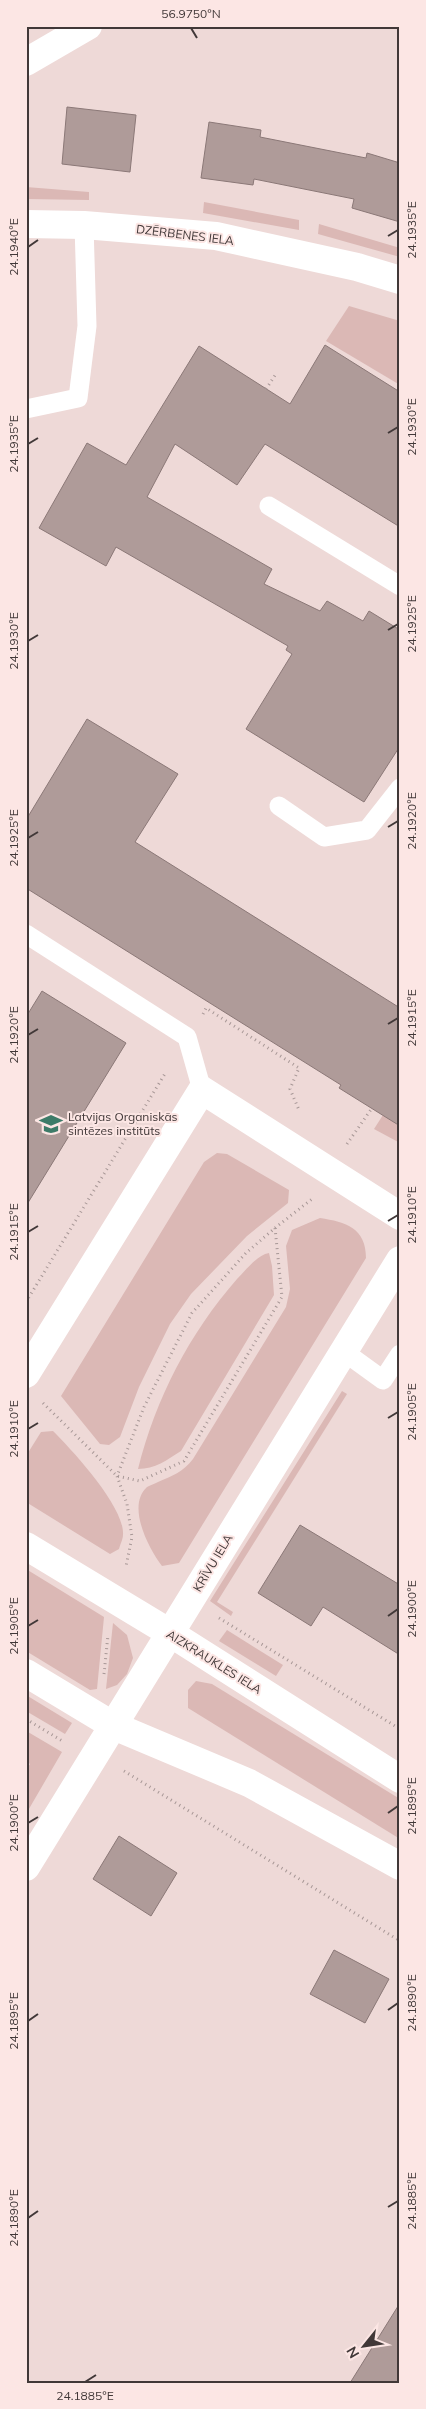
<svg xmlns="http://www.w3.org/2000/svg" width="426" height="2409" viewBox="0 0 426 2409" font-family="Mulish,sans-serif">
	<rect width="100%" height="100%" fill="#eed9d7"/>
	<!-- green -->
	<g fill="#dbb8b5">
		<path d="M 26,187 L 89,192 L 89,200 L 26,199 Z"/>
		<path d="M 204,202 L 299,220 L 299,230 L 203,213 Z"/>
		<path d="M 319,224 L 400,248 L 400,257 L 318,234 Z"/>
		<path d="M 349,306 L 400,321 L 400,385 L 326,341 Z"/>
		<path d="M 383,1115 L 400,1125 L 400,1143 L 374,1129 Z"/>
		<path d="M 217,1153 L 227,1154 L 289,1190 L 288,1203 L 247,1236 L 191,1294 L 170,1324 L 139,1387 L 120,1437 L 109,1445 L 100,1444 L 61,1396 L 204,1162 Z"/>
		<path d="M 320,1218 C 346,1222 366,1228 366,1258 L 179,1563 L 162,1566 C 149,1549 126,1506 147,1487 C 150,1485 155,1484 158,1482 C 172,1476 183,1472 193,1459 L 286,1307 L 290,1289 L 286,1246 L 292,1230 Z"/>
		<path d="M 269,1253 L 272,1266 L 274,1295 L 181,1451 C 167,1460 155,1469 138,1469 C 156,1398 189,1334 237,1279 C 246,1270 257,1255 269,1253 Z"/>
		<path d="M 342,1391 L 347,1394 L 217,1602 L 233,1612 L 231,1616 L 210,1601 Z"/>
		<path d="M 53,1431 C 72,1450 125,1507 123,1535 C 123,1539 120,1545 119,1549 L 110,1554 L 26,1502 L 26,1456 L 41,1432 Z"/>
		<path d="M 26,1569 L 104,1617 L 97,1689 L 90,1690 L 26,1651 Z"/>
		<path d="M 113,1623 L 127,1635 L 133,1658 L 127,1674 L 117,1685 L 106,1689 Z"/>
		<path d="M 227,1630 L 283,1665 L 276,1676 L 219,1641 Z"/>
		<path d="M 196,1681 L 212,1684 L 400,1799 L 400,1839 L 188,1708 L 188,1690 Z"/>
		<path d="M 26,1695 L 72,1723 L 65,1734 L 26,1711 Z"/>
		<path d="M 28,1732 L 62,1752 L 26,1814 L 26,1770 L 30,1764 L 26,1761 Z"/>
	</g>
	<!-- building -->
	<g fill="#af9b99" stroke="#8b7877">
		<path d="M 67,107 L 136,115 L 130,172 L 62,164 Z"/>
		<path d="M 209,122 L 261,130 L 260,137 L 366,158 L 367,153 L 400,163 L 400,222 L 352,208 L 354,199 L 254,179 L 253,185 L 201,178 Z"/>
		<path d="M 325,345 L 400,392 L 400,527 L 265,444 L 237,485 L 175,444 L 147,497 L 272,569 L 264,584 L 320,611 L 327,601 L 363,621 L 369,611 L 400,630 L 400,746 L 364,802 L 246,729 L 292,654 L 286,650 L 288,646 L 116,547 L 106,566 L 39,528 L 87,443 L 126,465 L 199,346 L 290,404 Z"/>
		<path d="M 87,719 L 178,774 L 135,842 L 400,1008 L 400,1126 L 339,1088 L 341,1085 L 26,888 L 26,820 Z"/>
		<path d="M 42,991 L 126,1043 L 26,1206 L 26,1017 Z"/>
		<path d="M 300,1525 L 400,1585 L 400,1655 L 323,1607 L 311,1626 L 258,1593 Z"/>
		<path d="M 119,1836 L 177,1873 L 151,1916 L 93,1879 Z"/>
		<path d="M 334,1950 L 389,1979 L 365,2023 L 310,1994 Z"/>
		<path d="M 400,2303 L 400,2383 L 350,2383 Z"/>
	</g>
	<g fill="none" stroke-linecap="round" stroke-linejoin="round">
		<!-- path -->
		<g stroke="#a79796" stroke-width="3" stroke-dasharray="1 4" stroke-linecap="butt">
			<path d="M 266,389 L 276,374"/>
			<path d="M 203,1014 L 206,1008 L 299,1068 L 290,1089 L 299,1110"/>
			<path d="M 347,1144 L 372,1108"/>
			<path d="M 275,1228 L 312,1199"/>
			<path d="M 26,1302 L 166,1072"/>
			<path d="M 43,1403 L 117,1476 L 140,1481 L 184,1461 L 282,1297 L 275,1228 L 246,1253 L 192,1313 L 144,1407 L 117,1476 L 127,1504 L 132,1537 L 126,1566"/>
			<path d="M 219,1618 L 400,1729"/>
			<path d="M 104,1674 L 108,1635"/>
			<path d="M 26,1719 L 64,1742"/>
			<path d="M 124,1771 L 400,1941"/>
		</g>
		<!-- service -->
		<g stroke="#fff" stroke-width="19">
			<path d="M 26,409 L 78,398 L 87,326 L 84,225"/>
			<path d="M 269,506 L 400,586"/>
			<path d="M 279,806 L 324,837 L 367,830 L 400,788"/>
			<path d="M 26,934 L 187,1037 L 202,1090"/>
			<path d="M 343,1351 L 383,1380 L 400,1354"/>
		</g>
		<!-- minor -->
		<g stroke="#fff" stroke-width="28">
			<path d="M 26,62 L 88,26"/>
			<path d="M 26,224 L 84,225 L 216,236 L 357,267 L 400,280"/>
			<path d="M 26,1374 L 202,1090 L 400,1216"/>
			<path d="M 26,1546 L 170,1633 L 400,1779"/>
			<path d="M 26,1673 L 114,1726 L 249,1783 L 400,1866"/>
			<path d="M 26,1867 L 400,1260"/>
		</g>
	</g>
	<!-- ticks -->
	<path fill="none" stroke="#413838" stroke-width="2" d="M 191,28 L 197,38M 388,236 L 398,230M 28,247 L 38,240M 388,433 L 398,427M 28,444 L 38,438M 388,630 L 398,624M 28,641 L 38,635M 388,827 L 398,821M 28,838 L 38,832M 388,1024 L 398,1018M 28,1035 L 38,1029M 388,1221 L 398,1215M 28,1232 L 38,1226M 388,1418 L 398,1412M 28,1429 L 38,1423M 388,1616 L 398,1609M 28,1626 L 38,1620M 388,1813 L 398,1806M 28,1823 L 38,1817M 388,2010 L 398,2003M 28,2021 L 38,2014M 388,2207 L 398,2201M 28,2218 L 38,2211M 85,2382 L 96,2375"/>
	<!-- icons -->
	<defs>
		<symbol id="university-bare" viewBox="-9 -9 18 18"><path d="M0-5L7-2L0 1L-7-2ZM-4 1L0 2.5L4 1V4Q0 6-4 4Z" fill="#3d7b68" stroke="#fce6e4" stroke-width="2.5" paint-order="stroke"/></symbol>
	</defs>
	<g fill-rule="evenodd">
		<use href="#university-bare" x="35" y="1108" width="32" height="32"/>
	</g>
	<g text-anchor="middle" stroke-width="4" stroke-linejoin="round" paint-order="stroke">
		<!-- street labels -->
		<g font-size="12" fill="#413838" stroke="#fce6e4">
			<text transform="translate(185 235) rotate(7)" y="4">DZĒRBENES IELA</text>
			<text transform="translate(213 1563) rotate(-59)" y="4">KRĪVU IELA</text>
			<text transform="translate(214 1662) rotate(32)" y="4">AIZKRAUKLES IELA</text>
		</g>
		<!-- poi labels -->
		<g font-size="12" fill="#413838" stroke="#fce6e4" text-anchor="start">
			<text x="68" y="1121">Latvijas Organiskās<tspan x="68" dy="14">sintēzes institūts</tspan></text>
		</g>
	</g>
	<!-- border -->
	<rect width="426" height="2409" fill="none" stroke="#fce6e4" stroke-width="55"/>
	<!-- north arrow -->
	<g transform="translate(364 2346) rotate(240)" stroke="#fce6e4" stroke-width="4" paint-order="stroke">
	<path d="M0-4L9 19L0 12L-9 19Z" fill="#413838"/>
	<text y="-8" font-size="14" font-weight="bold" text-anchor="middle" fill="#413838">N</text>
	</g>
	<rect x="28" y="28" width="370" height="2354" fill="none" stroke="#413838" stroke-width="2"/>
	<g font-size="12" text-anchor="middle" fill="#413838">
		<text x="191" y="18">56.9750°N</text>
		<text transform="translate(412 230) rotate(-90)" y="4">24.1935°E</text>
		<text transform="translate(14 247) rotate(-90)" y="4">24.1940°E</text>
		<text transform="translate(412 427) rotate(-90)" y="4">24.1930°E</text>
		<text transform="translate(14 444) rotate(-90)" y="4">24.1935°E</text>
		<text transform="translate(412 624) rotate(-90)" y="4">24.1925°E</text>
		<text transform="translate(14 641) rotate(-90)" y="4">24.1930°E</text>
		<text transform="translate(412 821) rotate(-90)" y="4">24.1920°E</text>
		<text transform="translate(14 838) rotate(-90)" y="4">24.1925°E</text>
		<text transform="translate(412 1018) rotate(-90)" y="4">24.1915°E</text>
		<text transform="translate(14 1035) rotate(-90)" y="4">24.1920°E</text>
		<text transform="translate(412 1215) rotate(-90)" y="4">24.1910°E</text>
		<text transform="translate(14 1232) rotate(-90)" y="4">24.1915°E</text>
		<text transform="translate(412 1412) rotate(-90)" y="4">24.1905°E</text>
		<text transform="translate(14 1429) rotate(-90)" y="4">24.1910°E</text>
		<text transform="translate(412 1609) rotate(-90)" y="4">24.1900°E</text>
		<text transform="translate(14 1626) rotate(-90)" y="4">24.1905°E</text>
		<text transform="translate(412 1806) rotate(-90)" y="4">24.1895°E</text>
		<text transform="translate(14 1823) rotate(-90)" y="4">24.1900°E</text>
		<text transform="translate(412 2003) rotate(-90)" y="4">24.1890°E</text>
		<text transform="translate(14 2021) rotate(-90)" y="4">24.1895°E</text>
		<text transform="translate(412 2201) rotate(-90)" y="4">24.1885°E</text>
		<text transform="translate(14 2218) rotate(-90)" y="4">24.1890°E</text>
		<text x="85" y="2400">24.1885°E</text>
	</g>
</svg>
